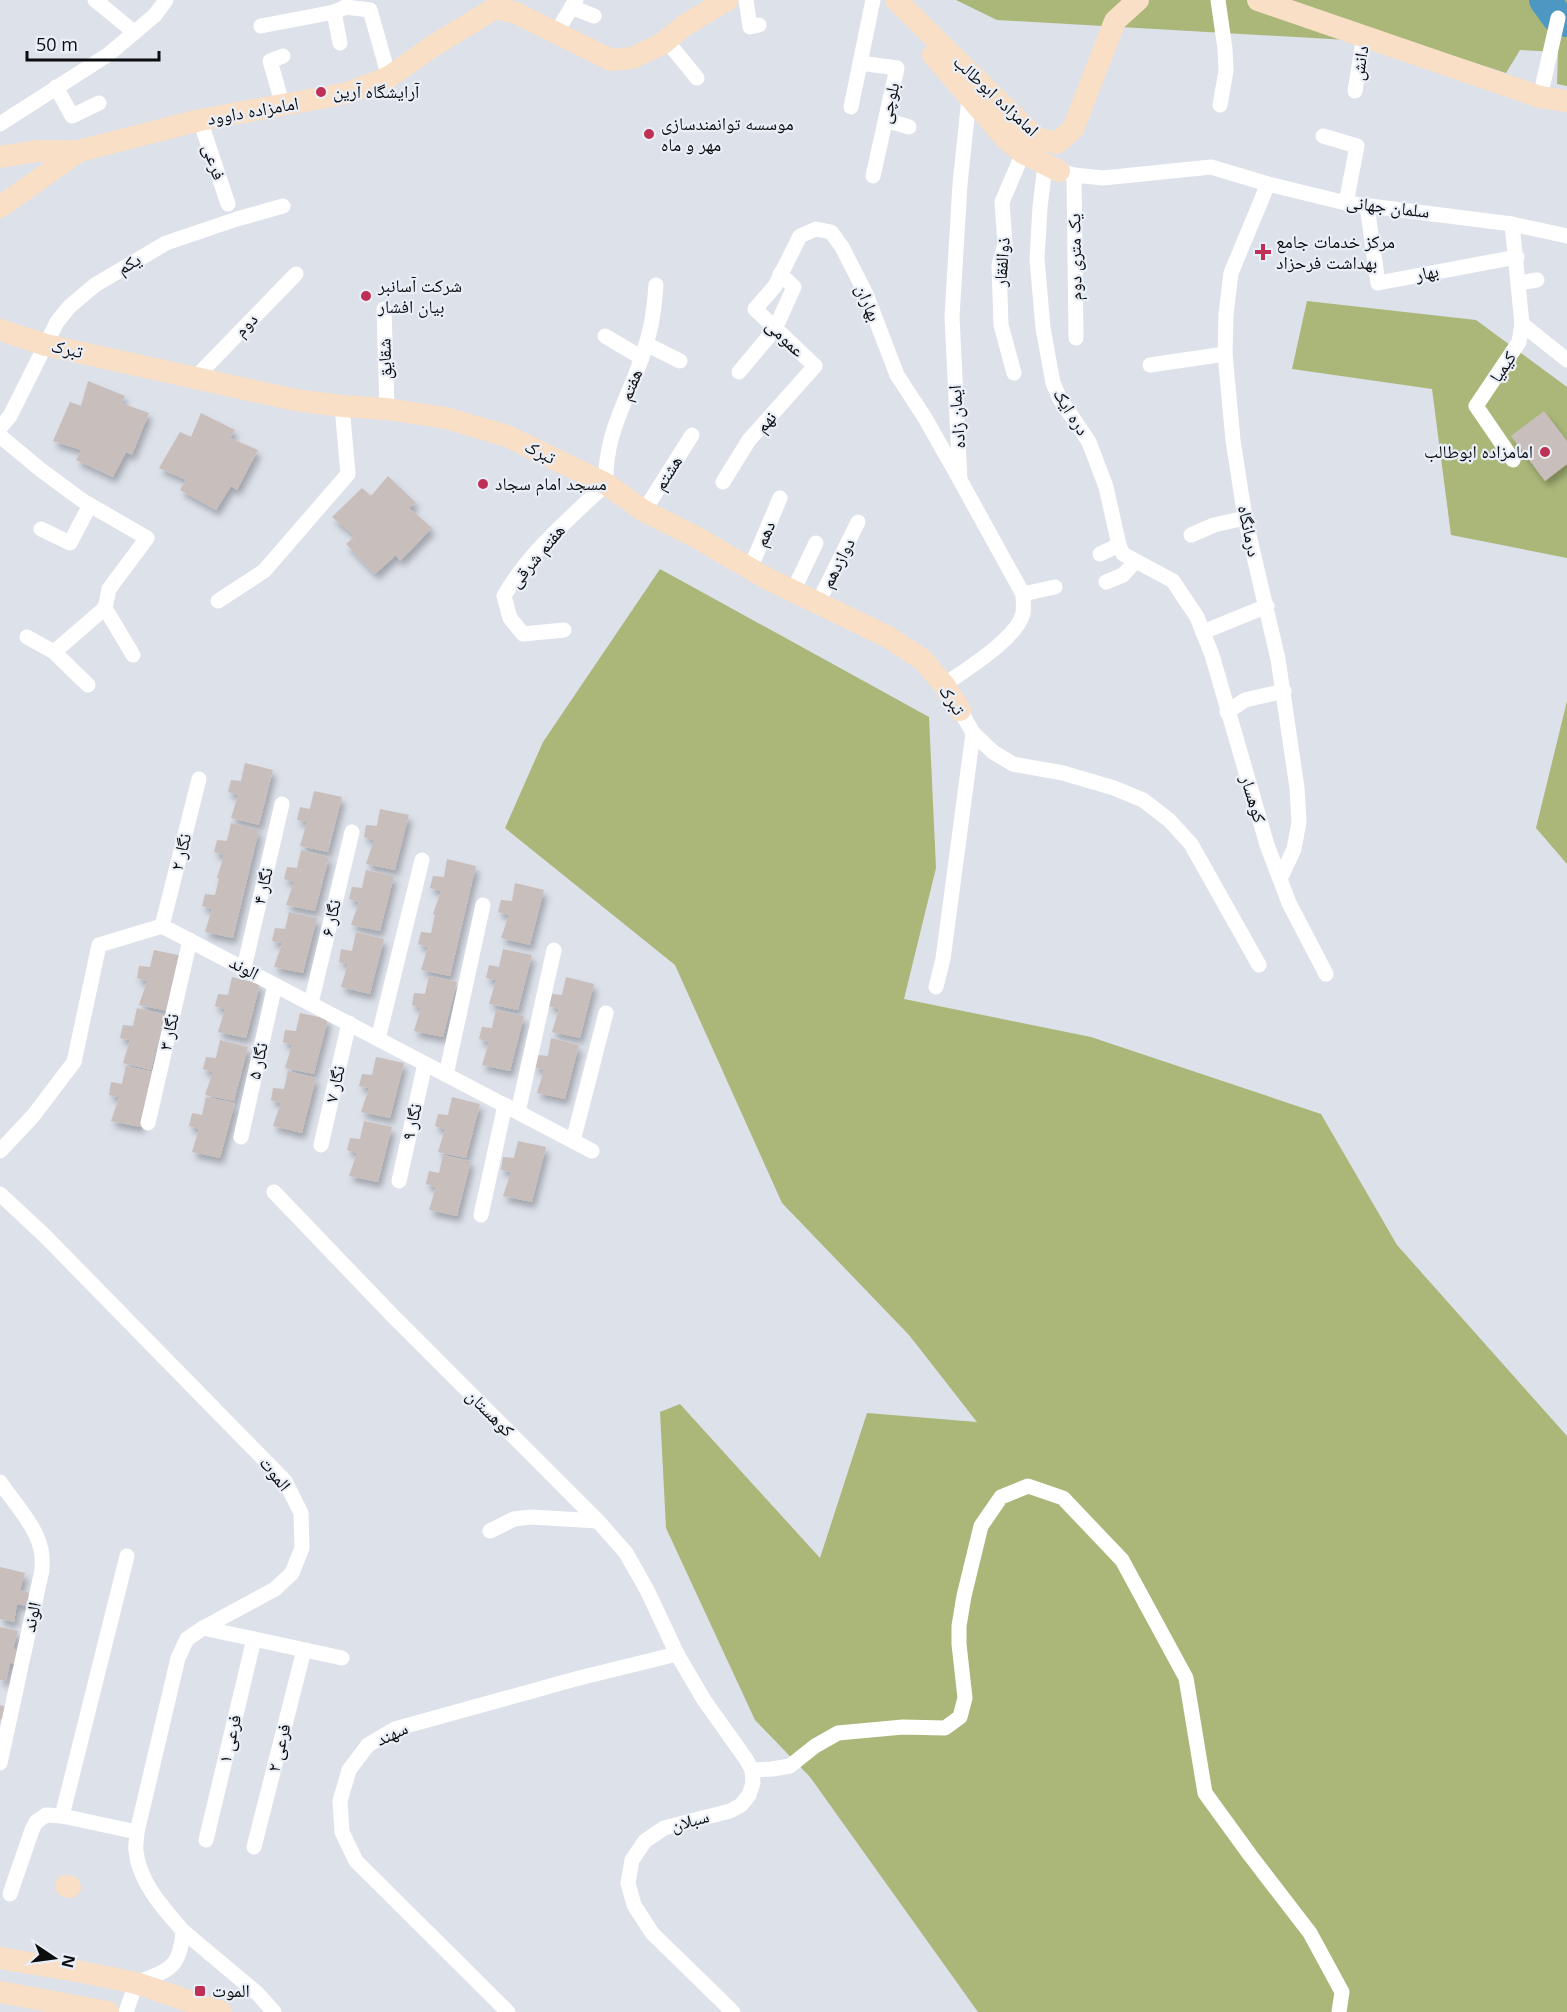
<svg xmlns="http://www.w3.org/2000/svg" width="1567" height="2012" viewBox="0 0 1567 2012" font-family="'Open Sans','Noto Naskh Arabic',sans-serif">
	<defs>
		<filter id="shadow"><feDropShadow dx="3.5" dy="6" stdDeviation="3" flood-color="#0004"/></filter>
	</defs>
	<rect width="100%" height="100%" fill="#dde1ea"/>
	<!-- green -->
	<g fill="#aab779">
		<path d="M 956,0 L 1567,0 L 1567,86 L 1557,84 L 1558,52 L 1520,50 L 1506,73 L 1417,44 L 997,20 Z"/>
		<path d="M 1307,301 L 1476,320 L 1567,387 L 1567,558 L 1451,535 L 1432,389 L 1292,369 Z"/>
		<path d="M 660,569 L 929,717 L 936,868 L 904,999 L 1091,1037 L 1321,1114 L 1397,1245 L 1567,1436 L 1567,2012 L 978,2012 L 810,1777 L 755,1720 L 666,1528 L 660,1412 L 680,1404 L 820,1558 L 867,1413 L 977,1422 L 909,1335 L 782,1203 L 675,965 L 505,828 L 543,742 Z"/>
		<path d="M 1567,701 L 1567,864 L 1536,828 Z"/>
	</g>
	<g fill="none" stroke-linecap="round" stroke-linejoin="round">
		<!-- river -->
		<path stroke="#4d98c3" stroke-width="32" d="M 1545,0 L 1558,18 L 1567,21"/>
	</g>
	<!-- building -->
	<g fill="#c8bebb" filter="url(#shadow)">
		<path d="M 88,381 L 125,396 L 121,403 L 149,413 L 132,455 L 126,452 L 113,477 L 76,460 L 81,450 L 53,441 L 70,402 L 81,406 Z"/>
		<path d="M 1544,411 L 1567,441 L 1567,464 L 1545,481 L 1511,436 Z"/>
		<path d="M 201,413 L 235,430 L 230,438 L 258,450 L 237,490 L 231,486 L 216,510 L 180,490 L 186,480 L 159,468 L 180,432 L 191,437 Z"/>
		<path d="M 388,476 L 416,503 L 409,508 L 432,528 L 400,561 L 396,555 L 375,574 L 346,544 L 355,536 L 332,517 L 362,488 L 371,496 Z"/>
		<path d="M 245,763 L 273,770 L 259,825 L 231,818 L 238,795 L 228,792 L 231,780 L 241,781 Z"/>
		<path d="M 314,791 L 342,797 L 328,852 L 300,846 L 307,822 L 297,820 L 300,807 L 310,809 Z"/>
		<path d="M 380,809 L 409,815 L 395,870 L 366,864 L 374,840 L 364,837 L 366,825 L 377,826 Z"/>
		<path d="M 231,823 L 259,830 L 233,938 L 205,932 L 212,909 L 202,906 L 205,894 L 215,895 L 219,879 L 217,878 L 224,855 L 214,852 L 217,840 L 227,841 Z"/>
		<path d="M 301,850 L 329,857 L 315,911 L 286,905 L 294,882 L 284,879 L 287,867 L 297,868 Z"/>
		<path d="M 447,859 L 476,866 L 450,976 L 421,970 L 428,947 L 418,944 L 421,932 L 431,933 L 435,915 L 433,914 L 441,891 L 430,888 L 433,876 L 444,877 Z"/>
		<path d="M 366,870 L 394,876 L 380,931 L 351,925 L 359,902 L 349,899 L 352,887 L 362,888 Z"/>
		<path d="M 515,883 L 544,890 L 530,945 L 501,938 L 509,915 L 498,912 L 501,900 L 512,901 Z"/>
		<path d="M 289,912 L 317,918 L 303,973 L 274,967 L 282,943 L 272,941 L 275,928 L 285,929 Z"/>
		<path d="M 356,932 L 384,939 L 370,994 L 341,987 L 348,964 L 339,962 L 341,949 L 352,951 Z"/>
		<path d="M 503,949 L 532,955 L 518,1010 L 489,1004 L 496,980 L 486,978 L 489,965 L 499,967 Z"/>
		<path d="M 154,950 L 182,956 L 168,1011 L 139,1005 L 147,981 L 137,978 L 139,966 L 150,967 Z"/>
		<path d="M 429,976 L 457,982 L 443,1037 L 414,1031 L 421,1008 L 412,1005 L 414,993 L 425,994 Z"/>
		<path d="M 232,977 L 260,984 L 246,1038 L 218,1032 L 225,1009 L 215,1006 L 218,994 L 228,995 Z"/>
		<path d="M 566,977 L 594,984 L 580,1038 L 552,1032 L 559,1009 L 549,1006 L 552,994 L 562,995 Z"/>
		<path d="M 137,1008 L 165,1015 L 151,1070 L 123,1063 L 130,1040 L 120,1038 L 123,1025 L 133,1026 Z"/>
		<path d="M 496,1010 L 524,1016 L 510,1071 L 482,1065 L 489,1042 L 479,1039 L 482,1027 L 492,1028 Z"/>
		<path d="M 300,1013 L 328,1019 L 314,1074 L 285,1068 L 292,1045 L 283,1042 L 285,1030 L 296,1031 Z"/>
		<path d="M 551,1038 L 579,1045 L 565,1099 L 537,1093 L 544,1070 L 534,1067 L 537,1055 L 548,1056 Z"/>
		<path d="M 220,1040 L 248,1047 L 234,1101 L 205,1095 L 213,1072 L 203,1069 L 206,1057 L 216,1058 Z"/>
		<path d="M 376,1057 L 404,1063 L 390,1118 L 361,1112 L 369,1088 L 359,1086 L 362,1074 L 372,1075 Z"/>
		<path d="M 126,1066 L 154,1072 L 140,1127 L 111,1121 L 119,1097 L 109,1095 L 111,1082 L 122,1084 Z"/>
		<path d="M 288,1071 L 316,1078 L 302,1133 L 273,1126 L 281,1103 L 271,1100 L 273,1088 L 284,1089 Z"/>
		<path d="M 206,1097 L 235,1103 L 220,1158 L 192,1152 L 199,1129 L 189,1126 L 192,1113 L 202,1115 Z"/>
		<path d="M 452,1097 L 480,1104 L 466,1158 L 438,1152 L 445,1129 L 435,1126 L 438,1114 L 448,1115 Z"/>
		<path d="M 364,1121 L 392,1127 L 378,1182 L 349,1176 L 357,1153 L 347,1150 L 350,1138 L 360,1139 Z"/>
		<path d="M 518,1141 L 546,1147 L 532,1202 L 503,1196 L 511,1172 L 501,1170 L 503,1157 L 514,1158 Z"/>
		<path d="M 443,1155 L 471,1161 L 457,1216 L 429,1210 L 436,1187 L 426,1184 L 429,1171 L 439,1173 Z"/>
		<path d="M 0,1567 L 25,1573 L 20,1590 L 30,1593 L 28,1606 L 17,1604 L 14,1622 L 0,1619 Z"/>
		<path d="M 0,1627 L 18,1631 L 13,1649 L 23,1652 L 21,1664 L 10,1663 L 6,1681 L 0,1680 Z"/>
		<path d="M 0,1705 L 6,1707 L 4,1719 L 0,1719 Z"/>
	</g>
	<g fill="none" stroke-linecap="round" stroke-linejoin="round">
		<!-- street -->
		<g stroke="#fff" stroke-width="15">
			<path d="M 95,0 L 134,32"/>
			<path d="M 746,0 L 750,27 L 759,25"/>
			<path d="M 1218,0 L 1225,49 L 1226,71 L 1220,105"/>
			<path d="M 345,7 L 370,10 L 389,77"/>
			<path d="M 571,7 L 594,16"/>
			<path d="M 261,26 L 334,12"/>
			<path d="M 556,33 L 576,0"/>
			<path d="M 666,40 L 697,78"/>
			<path d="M 340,43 L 334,12 L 344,8"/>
			<path d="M 860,63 L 897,68 L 873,176"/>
			<path d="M 56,87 L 72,116 L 99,103"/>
			<path d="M 1355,91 L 1364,36"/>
			<path d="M 1540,97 L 1558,18"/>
			<path d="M 283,106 L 270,61 L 283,56"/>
			<path d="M 851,107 L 873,0"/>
			<path d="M 200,120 L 228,204"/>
			<path d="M 886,120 L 909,127"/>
			<path d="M 0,124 L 109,54 L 155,15 L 166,0"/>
			<path d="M 1323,136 L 1357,146 L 1346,203"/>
			<path d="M 1045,165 L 1040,207 L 1037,259 L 1043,328 L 1053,383 L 1060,399 L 1089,442 L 1106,487 L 1119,545 L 1123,554 L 1173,581 L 1197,617 L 1212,655 L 1267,845 L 1289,903 L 1326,974"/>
			<path d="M 1059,171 L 1074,175 L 1103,178 L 1211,167 L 1268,184 L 1346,203 L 1512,224 L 1567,236"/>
			<path d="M 1074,175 L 1076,338"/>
			<path d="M 1268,184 L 1231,273 L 1226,314 L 1225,354 L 1233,440 L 1245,518 L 1278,659 L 1297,788 L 1299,822 L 1294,849 L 1280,879"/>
			<path d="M 1367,206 L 1378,283 L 1517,257"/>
			<path d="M 1512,224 L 1522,324 L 1519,342 L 1476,406 L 1513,460"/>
			<path d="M 1519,283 L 1537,280"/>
			<path d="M 384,309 L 387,409"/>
			<path d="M 1522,324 L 1567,360"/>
			<path d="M 605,336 L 642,358"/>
			<path d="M 646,344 L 680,361"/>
			<path d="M 1150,365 L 1225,354"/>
			<path d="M 739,372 L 775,329 L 794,287 L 780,274"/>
			<path d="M 1014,373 L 1001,325 L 999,265 L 1005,244 L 1002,202 L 1023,153"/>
			<path d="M 196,377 L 296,274"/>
			<path d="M 0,428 L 10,416 L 57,322 L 69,307 L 95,285 L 166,243 L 237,219 L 283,206"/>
			<path d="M 0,436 L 41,470 L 83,501 L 147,538 L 109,589 L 105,608 L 133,655"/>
			<path d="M 723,482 L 749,440 L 815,366 L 755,309 L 775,286 L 800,236 L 816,229 L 831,232 L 842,247 L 866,294 L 897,375 L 925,418 L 959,478"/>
			<path d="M 644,511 L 692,435"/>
			<path d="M 41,529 L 70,543 L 90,505"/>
			<path d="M 1191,535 L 1214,525 L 1245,518"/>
			<path d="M 1100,554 L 1119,545"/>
			<path d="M 750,569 L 780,498"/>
			<path d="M 1106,582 L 1123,575 L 1135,562"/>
			<path d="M 793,591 L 816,543"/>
			<path d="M 1023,594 L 1055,587"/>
			<path d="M 218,601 L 264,571 L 348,474 L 342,406"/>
			<path d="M 818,603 L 858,522"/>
			<path d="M 564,630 L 523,634 L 510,618 L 504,596 C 529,552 570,518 606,484 C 604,435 627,402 642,357 C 651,331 654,313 656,285"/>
			<path d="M 1203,632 L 1267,606"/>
			<path d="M 27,637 L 54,652 L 88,685"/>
			<path d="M 54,652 L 105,608"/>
			<path d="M 944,685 C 965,670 1018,638 1023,613 C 1024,607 1023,600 1023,594 L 960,480 L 952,317 L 960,184 L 969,98"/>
			<path d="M 960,710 L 973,733 L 993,752 L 1013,764 L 1063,773 L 1114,788 L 1143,800 L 1169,820 L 1191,844 L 1259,965"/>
			<path d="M 1227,712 L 1245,700 L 1284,691"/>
			<path d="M 162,926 L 199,779"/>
			<path d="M 244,968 L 282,804"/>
			<path d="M 936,987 L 943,959 L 973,733"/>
			<path d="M 311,1003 L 352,832"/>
			<path d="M 378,1039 L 422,860"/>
			<path d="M 446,1075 L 483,905"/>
			<path d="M 518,1112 L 554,950"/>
			<path d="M 148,1123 L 190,940"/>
			<path d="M 241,1137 L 275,985"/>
			<path d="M 573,1141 L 606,1013"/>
			<path d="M 321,1145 L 349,1023"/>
			<path d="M 0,1151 L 33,1116 L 74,1062 L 99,945 L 162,926 L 592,1151"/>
			<path d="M 399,1181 L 425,1064"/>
			<path d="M 274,1192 L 391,1314 L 598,1521 L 626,1553 L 647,1590 L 677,1654 L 704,1700 L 746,1759 L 752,1770 L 753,1783 L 749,1795 L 741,1805 L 730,1811 L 664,1828 L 645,1841 L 632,1860 L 628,1883 L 634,1905 L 652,1933 L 733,2012"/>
			<path d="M 0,1194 L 45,1236 L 285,1481 L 301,1513 L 302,1548 L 292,1573 L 275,1589 L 203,1628 L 187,1639 L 178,1658 L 137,1832 C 137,1838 135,1845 136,1851 C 139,1882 163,1908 183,1931 L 258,1994 L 274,2012"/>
			<path d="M 481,1215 L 505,1105"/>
			<path d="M 0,1482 C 12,1500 35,1525 40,1546 C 43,1554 42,1562 42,1570 L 0,1763"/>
			<path d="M 490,1531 L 514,1519 L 531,1517 L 598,1521"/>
			<path d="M 203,1628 L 342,1658"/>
			<path d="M 752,1770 L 772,1769 L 790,1766 L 815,1746 L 838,1733 L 903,1727 L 945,1728 L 960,1717 L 965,1698 L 959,1644 L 959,1626 L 964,1596 L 981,1526 L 1001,1497 L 1028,1486 L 1063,1498 L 1122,1560 L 1186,1678 L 1205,1793 L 1250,1855 L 1310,1933 L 1342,1992 L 1339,2012"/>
			<path d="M 62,1816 L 127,1556"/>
			<path d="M 206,1840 L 254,1639"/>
			<path d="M 254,1847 L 304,1650"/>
			<path d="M 10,1894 L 32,1830 L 36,1822 L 46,1815 L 62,1816 L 137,1832"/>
			<path d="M 126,2012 L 136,1983 C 169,1970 180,1969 183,1931"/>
			<path d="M 508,2012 L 356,1861 L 342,1832 L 340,1801 L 349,1770 L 368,1745 L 395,1729 L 579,1678 L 677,1654"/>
		</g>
		<!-- secondary -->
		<g stroke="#f8dfc6" stroke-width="22">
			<path d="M 896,0 L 1036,138 L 1057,143 L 1073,129 L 1115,21 L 1138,0"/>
			<path d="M 1258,0 L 1540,97 L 1567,101"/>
			<path d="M 933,55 L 1007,140 L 1023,153 L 1059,171"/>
			<path d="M 0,157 L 36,151 L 79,151"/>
			<path d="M 0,207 L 79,151 L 200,120 L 348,93 L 389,77 L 433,46 L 492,10 L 501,9 L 516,13 L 611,60 L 632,58 L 662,44 L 685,25 L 727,0"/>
			<path d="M 0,330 L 46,345 L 295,400 L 342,406 L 387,409 L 446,418 L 507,436 L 606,484 L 644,511 L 696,537 L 766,578 L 888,637 L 923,660 L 944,685 L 960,710"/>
			<path d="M 66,1886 L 70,1887"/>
			<path d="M 0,1958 L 77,1971 L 136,1983 L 221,2012"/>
			<path d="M 0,1992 L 108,2012"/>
		</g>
	</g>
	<!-- markers -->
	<g fill="#bf3057" stroke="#eaeff7" stroke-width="2">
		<circle cx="321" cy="92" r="6"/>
		<circle cx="649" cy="134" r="6"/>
		<path d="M1260 243h6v6h6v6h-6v6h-6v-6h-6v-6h6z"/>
		<circle cx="366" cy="296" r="6"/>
		<circle cx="1545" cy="452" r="6"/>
		<circle cx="483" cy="484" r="6"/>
		<rect x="194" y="1985" width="12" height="12" rx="3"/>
	</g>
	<g text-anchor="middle" stroke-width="4.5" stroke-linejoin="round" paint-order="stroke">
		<!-- street labels -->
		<g font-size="18" fill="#0b0d0f" stroke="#eaeff7">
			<text transform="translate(1360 63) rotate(-81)" y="6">دانش</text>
			<text transform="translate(996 96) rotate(43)" y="6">امامزاده ابوطالب</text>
			<text transform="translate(889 103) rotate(-77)" y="6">بلوچی</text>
			<text transform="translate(253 111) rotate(-10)" y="6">امامزاده داوود</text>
			<text transform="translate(214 162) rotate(72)" y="6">فرعی</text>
			<text transform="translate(1388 207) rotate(7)" y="6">سلمان جهانی</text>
			<text transform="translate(1075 257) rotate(-91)" y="6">یک متری دوم</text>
			<text transform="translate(1002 262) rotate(-86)" y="6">ذوالفقار</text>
			<text transform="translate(129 264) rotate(-30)" y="6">یکم</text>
			<text transform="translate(1427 273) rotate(-12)" y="6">بهار</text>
			<text transform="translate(868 303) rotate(68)" y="6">بهاران</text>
			<text transform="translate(246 325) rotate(-46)" y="6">دوم</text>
			<text transform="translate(785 338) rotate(44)" y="6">عمومی</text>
			<text transform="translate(67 349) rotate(12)" y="6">تبرک</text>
			<text transform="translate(385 359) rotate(-92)" y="6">شقایق</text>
			<text transform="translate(1503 367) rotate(-56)" y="6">کیمیا</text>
			<text transform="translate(631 385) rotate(-68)" y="6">هفتم</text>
			<text transform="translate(1071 412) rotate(58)" y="6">دره ایک</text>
			<text transform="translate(957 417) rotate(-94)" y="6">ایمان زاده</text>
			<text transform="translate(766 422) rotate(-49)" y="6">نهم</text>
			<text transform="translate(540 452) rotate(26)" y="6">تبرک</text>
			<text transform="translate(668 473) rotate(-58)" y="6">هشتم</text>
			<text transform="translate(1249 531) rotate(78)" y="6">درمانگاه</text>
			<text transform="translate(765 534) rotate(-67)" y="6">دهم</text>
			<text transform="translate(537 556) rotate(-50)" y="6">هفتم شرقی</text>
			<text transform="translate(838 563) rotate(-63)" y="6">دوازدهم</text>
			<text transform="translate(952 700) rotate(57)" y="6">تبرک</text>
			<text transform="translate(1253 799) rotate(73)" y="6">کوهسار</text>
			<text transform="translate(181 852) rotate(-76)" y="6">نگار ۲</text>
			<text transform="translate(263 886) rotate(-77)" y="6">نگار ۴</text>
			<text transform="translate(331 918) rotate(-77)" y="6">نگار ۶</text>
			<text transform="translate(244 968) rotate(28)" y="6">الوند</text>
			<text transform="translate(169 1032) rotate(-77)" y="6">نگار ۳</text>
			<text transform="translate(258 1061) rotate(-77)" y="6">نگار ۵</text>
			<text transform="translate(335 1084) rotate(-77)" y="6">نگار ۷</text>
			<text transform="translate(412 1122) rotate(-77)" y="6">نگار ۹</text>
			<text transform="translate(490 1413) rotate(45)" y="6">کوهستان</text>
			<text transform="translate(275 1474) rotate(51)" y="6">الموت</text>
			<text transform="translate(32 1617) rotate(-78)" y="6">الوند</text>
			<text transform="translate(392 1734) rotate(-25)" y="6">سهند</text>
			<text transform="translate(230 1739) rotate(-77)" y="6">فرعی ۱</text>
			<text transform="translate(279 1748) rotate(-76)" y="6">فرعی ۲</text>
			<text transform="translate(690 1821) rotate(-15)" y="6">سبلان</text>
		</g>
		<!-- poi labels -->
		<g font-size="18" fill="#0b0d0f" stroke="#eaeff7" text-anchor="start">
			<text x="333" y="98">آرایشگاه آرین</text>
			<text x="661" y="130">موسسه توانمندسازی<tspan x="661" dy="21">مهر و ماه</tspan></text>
			<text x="1276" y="248">مركز خدمات جامع<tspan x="1276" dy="21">بهداشت فرحزاد</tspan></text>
			<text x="378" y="292">شرکت آسانبر<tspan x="378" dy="21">بیان افشار</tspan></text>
			<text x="1533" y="458" text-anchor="end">امامزاده ابوطالب</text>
			<text x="495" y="490">مسجد امام سجاد</text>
			<text x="212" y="1997">الموت</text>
		</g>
	</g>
	<!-- north arrow -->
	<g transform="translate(54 1958) rotate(103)" stroke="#eaeff7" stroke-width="4.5" paint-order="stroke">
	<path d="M0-4.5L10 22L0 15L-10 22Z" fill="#0b0d0f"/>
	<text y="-9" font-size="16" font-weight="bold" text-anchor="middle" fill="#0b0d0f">N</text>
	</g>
	<!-- scale -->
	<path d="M27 51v9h132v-9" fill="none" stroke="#0b0d0f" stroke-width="3"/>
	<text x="36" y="51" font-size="18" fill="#0b0d0f" stroke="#eaeff7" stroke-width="4.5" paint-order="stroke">50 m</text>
</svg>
